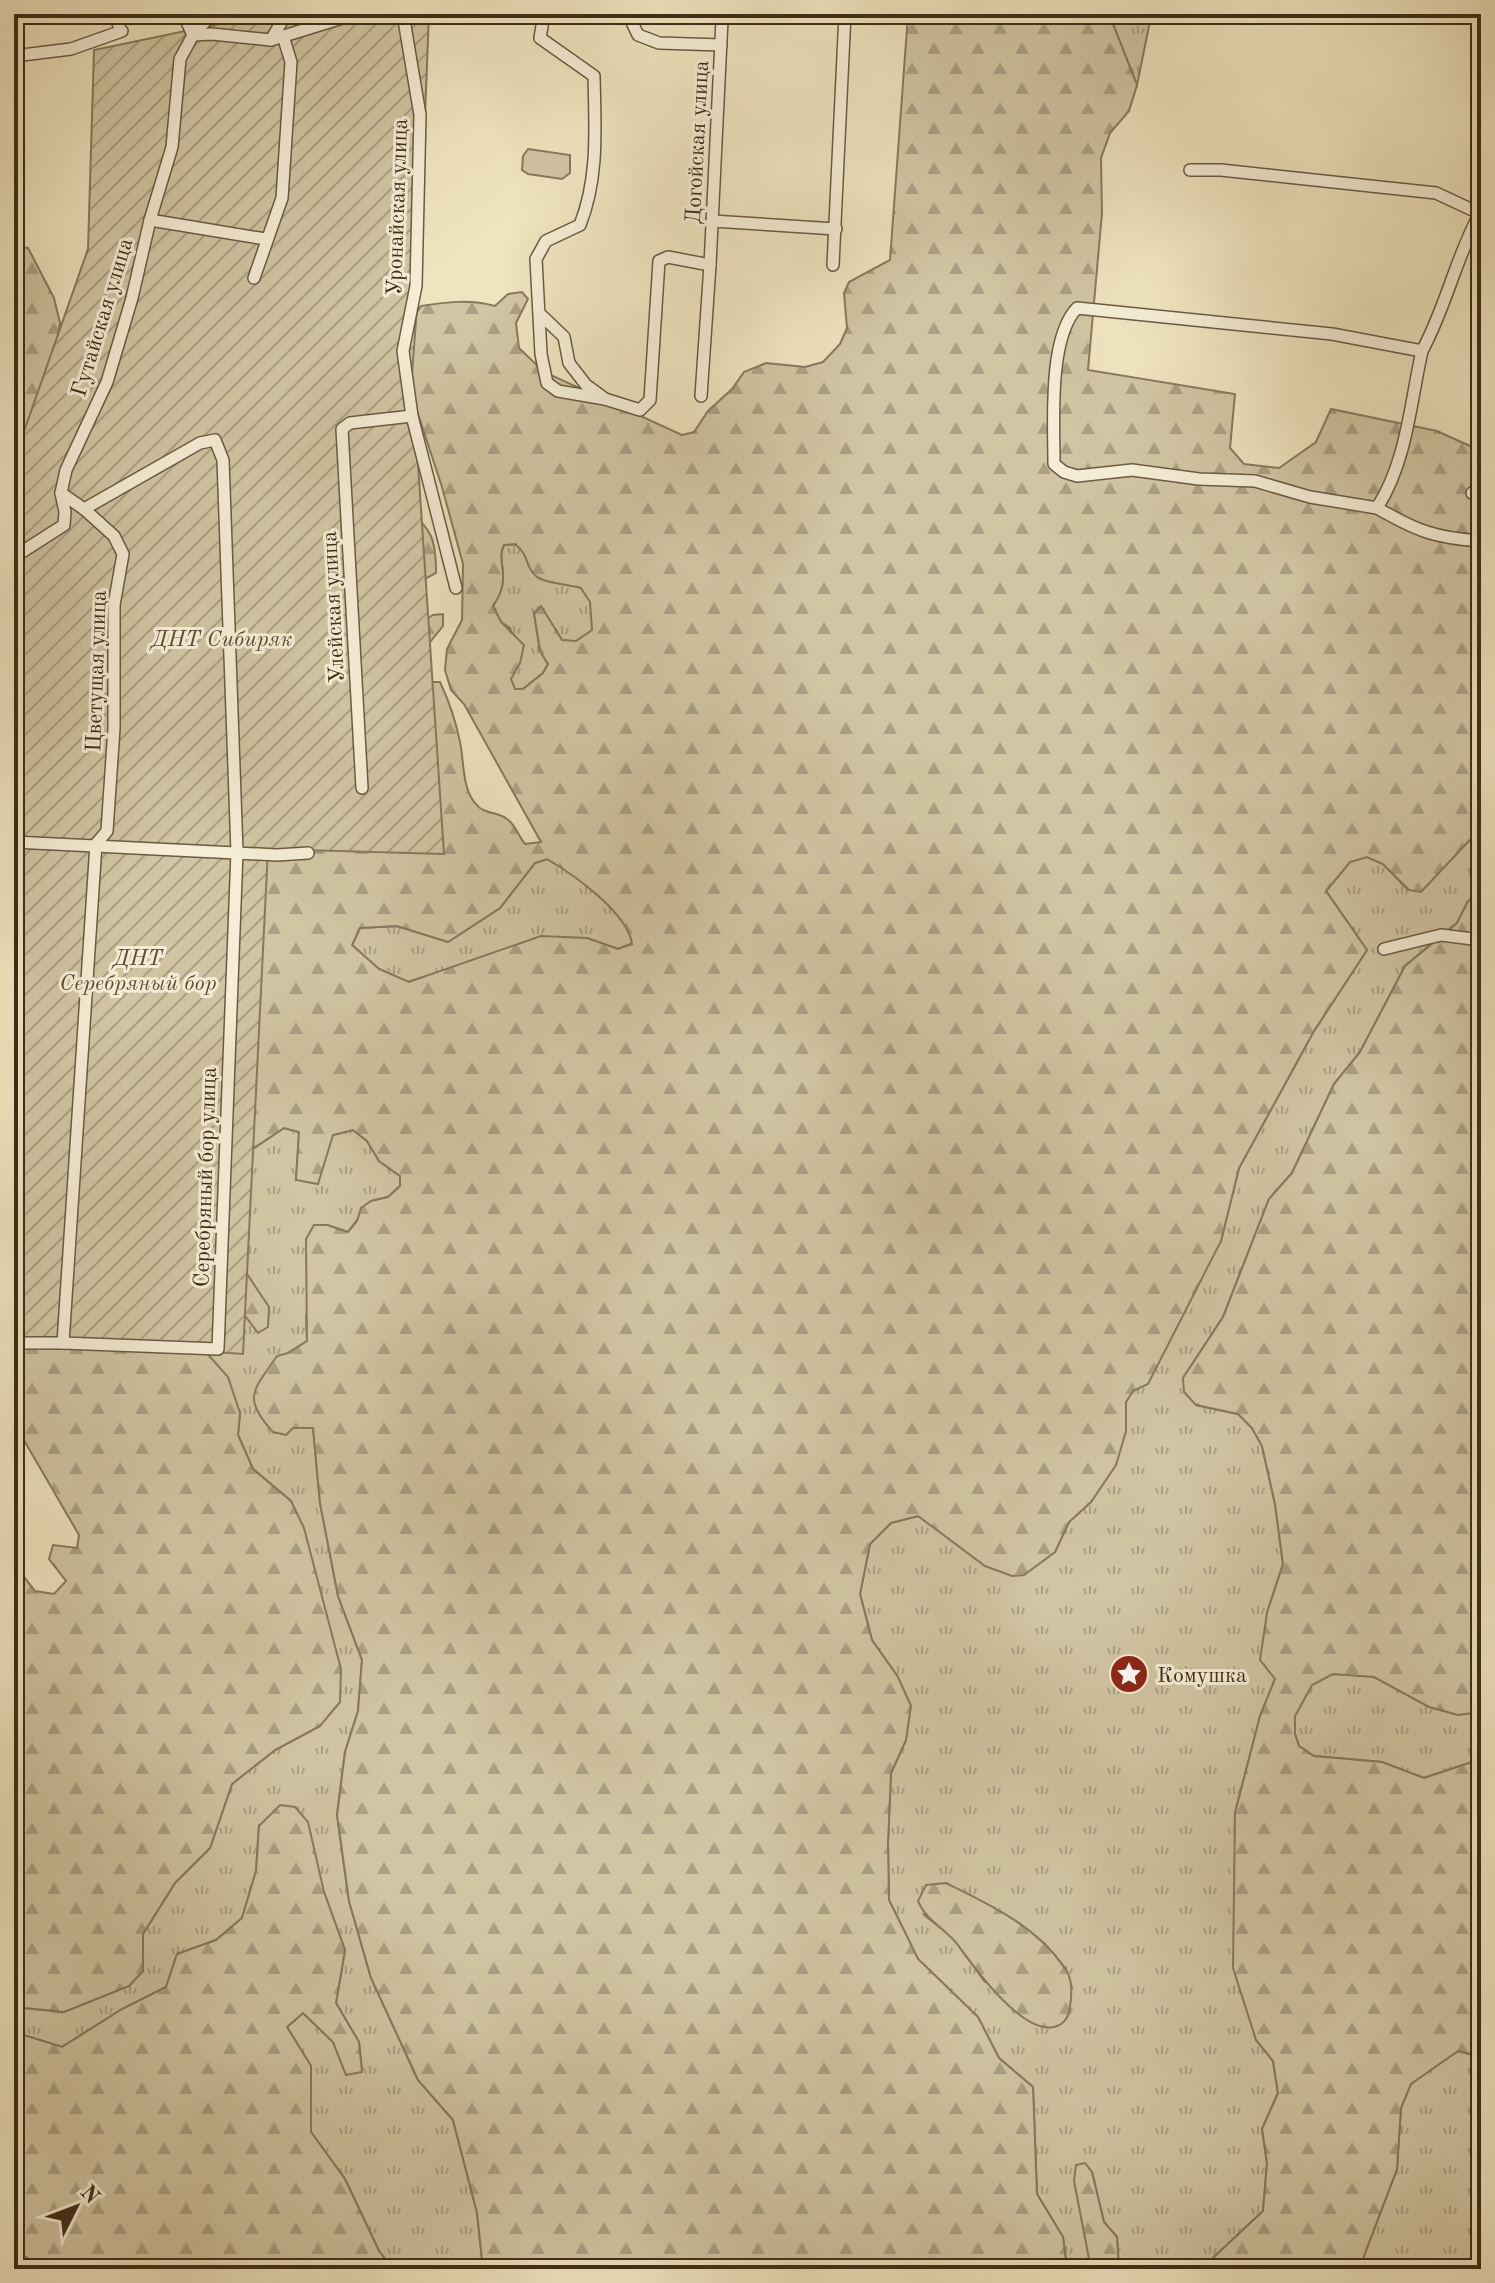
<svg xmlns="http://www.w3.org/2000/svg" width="1495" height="2283" viewBox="0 0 1495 2283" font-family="'Old Standard TT',serif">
	<defs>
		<pattern id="grass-tufts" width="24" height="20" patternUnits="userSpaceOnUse" patternTransform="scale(2)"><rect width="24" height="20" fill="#d1c5a3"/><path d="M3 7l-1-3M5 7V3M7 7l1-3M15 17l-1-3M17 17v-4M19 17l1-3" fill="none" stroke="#aba084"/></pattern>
		<pattern id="forest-firs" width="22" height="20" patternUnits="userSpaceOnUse" patternTransform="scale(2)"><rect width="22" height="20" fill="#d1c5a3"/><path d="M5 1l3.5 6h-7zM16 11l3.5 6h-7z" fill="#aba084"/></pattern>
		<pattern id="garden-furrows" width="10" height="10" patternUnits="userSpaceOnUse" patternTransform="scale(2)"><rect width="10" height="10" fill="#d1c5a3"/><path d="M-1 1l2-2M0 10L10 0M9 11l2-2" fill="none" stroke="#aba084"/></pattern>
	</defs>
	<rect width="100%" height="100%" fill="#efe4bf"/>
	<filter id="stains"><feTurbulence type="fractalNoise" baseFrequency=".0025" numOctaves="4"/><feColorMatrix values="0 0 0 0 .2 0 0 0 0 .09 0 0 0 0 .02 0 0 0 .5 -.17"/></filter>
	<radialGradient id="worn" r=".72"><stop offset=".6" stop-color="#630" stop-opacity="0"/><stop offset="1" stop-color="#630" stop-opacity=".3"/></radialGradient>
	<!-- grass -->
	<g fill="url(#grass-tufts)" stroke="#88795e" stroke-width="2" fill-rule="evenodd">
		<path d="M 1109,14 L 1156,14 L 1149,26 L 1137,85 Z"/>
		<path d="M 515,544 L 525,552 L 529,566 L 581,588 L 590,601 L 593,631 L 576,642 L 562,640 L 541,607 L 534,613 L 540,651 L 548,664 L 543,673 L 523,689 L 515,689 L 510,679 L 520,663 L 510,628 L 501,622 L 493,606 C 498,597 503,589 503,579 C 504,566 498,557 504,545 Z"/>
		<path d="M 1481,828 L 1481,901 L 1477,897 L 1468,901 L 1457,923 L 1405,966 L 1360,1052 L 1334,1084 L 1292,1173 L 1269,1199 L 1223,1317 L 1183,1378 L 1196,1405 L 1238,1414 L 1252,1428 L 1262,1446 L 1275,1504 L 1283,1564 L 1267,1613 L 1275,1679 L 1260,1716 L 1235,1813 L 1256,2040 L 1273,2061 L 1278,2093 L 1262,2129 L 1267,2163 L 1263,2211 L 1214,2257 L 1205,2269 L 1119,2269 L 1117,2237 L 1104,2222 L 1092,2172 L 1088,2252 L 1091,2269 L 1067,2269 L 1063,2237 L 1037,2194 L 1033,2087 L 999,2058 L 978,2017 L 918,1959 L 889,1900 L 888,1843 L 891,1773 L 906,1740 L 898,1677 L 872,1640 L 860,1594 L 870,1544 L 891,1523 L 918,1516 L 944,1534 L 1055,1552 L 1069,1522 L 1091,1502 L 1126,1431 L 1126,1402 L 1221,1241 L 1239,1168 L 1314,1031 L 1367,950 L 1326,891 L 1350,862 L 1367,857 L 1383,864 L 1408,890 ZM 923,1914 L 1044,1943 L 1066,1969 L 1072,1988 L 985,1982 L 953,1938 Z"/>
		<path d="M 547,859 C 575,875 626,911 633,943 L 618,949 L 587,938 L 473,961 L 408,982 L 379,969 L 352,945 L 360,928 L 397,926 L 448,942 L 500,908 L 535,863 Z"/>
		<path d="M 284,1128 L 299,1132 L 296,1179 L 333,1135 L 353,1130 L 367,1141 L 379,1161 L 400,1176 L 400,1186 L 388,1197 L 371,1201 L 348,1232 L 327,1225 L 306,1317 L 307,1341 L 288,1353 L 293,1428 L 313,1427 L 320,1503 L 338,1596 L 362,1660 L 358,1711 L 345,1752 L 337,1815 L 349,1901 L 371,1978 L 418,2080 L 453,2120 L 477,2213 L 483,2269 L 393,2269 L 379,2251 L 345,2179 L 311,2132 L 311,2066 L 287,2027 L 303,2013 L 333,2042 L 346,2074 L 362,2071 L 359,2042 L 336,2003 L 345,1950 L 324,1892 L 259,1826 L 256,1871 L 242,1918 L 216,1940 L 177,1954 L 166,1987 L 122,2009 L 62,2047 L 14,2032 L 14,2007 L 64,2012 L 129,1986 L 143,1971 L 143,1934 L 175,1883 L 210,1848 L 232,1784 L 275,1750 L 320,1726 L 341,1669 L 291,1501 L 253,1469 L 238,1435 L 240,1412 L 180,1323 L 241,1265 L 248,1152 Z"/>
		<path d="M 1332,1674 C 1346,1675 1364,1673 1376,1678 C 1419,1695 1429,1719 1481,1712 L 1481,1759 L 1424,1778 L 1382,1762 L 1314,1756 L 1299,1746 L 1295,1734 L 1295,1716 L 1312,1684 Z"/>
		<path d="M 1458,2051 L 1470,2054 L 1481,2065 L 1481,2269 L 1359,2269 L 1397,2169 L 1401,2108 L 1411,2083 Z"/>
	</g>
	<!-- forest -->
	<g fill="url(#forest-firs)" stroke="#88795e" stroke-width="2" fill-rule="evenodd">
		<path d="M 874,14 L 1109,14 L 1137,85 L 1129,111 L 1110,133 L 1101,158 L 1102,213 L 1088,370 L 1235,394 L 1230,448 L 1244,464 L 1279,468 L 1316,442 L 1331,409 L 1437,431 L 1481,451 L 1481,828 L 1421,892 L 1409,890 L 1383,864 L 1367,857 L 1350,862 L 1326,891 L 1367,950 L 1314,1031 L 1239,1168 L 1221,1241 L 1148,1384 L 1133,1391 L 1126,1402 L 1126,1431 L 1116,1465 L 1091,1502 L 1069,1522 L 1055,1552 L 1024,1575 L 1012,1576 L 985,1566 L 918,1516 L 891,1523 L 870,1544 L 860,1594 L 872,1640 L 898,1677 L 911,1706 L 906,1740 L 891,1773 L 888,1843 L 889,1900 L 918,1959 L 978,2017 L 999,2058 L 1033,2087 L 1037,2194 L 1063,2237 L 1067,2269 L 483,2269 L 477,2213 L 453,2120 L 418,2080 L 371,1978 L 349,1901 L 337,1815 L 345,1752 L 358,1711 L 362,1660 L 338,1596 L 320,1503 L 313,1428 L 293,1428 L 286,1435 L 273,1432 C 241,1397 254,1390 277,1356 L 288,1353 L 307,1341 L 306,1239 L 314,1225 L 327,1225 L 348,1232 L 357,1221 L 361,1208 L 371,1201 L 388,1197 L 400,1186 L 400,1176 L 379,1161 L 367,1141 L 353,1130 L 333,1135 L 318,1184 L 296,1180 L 299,1132 L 284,1128 L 248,1152 L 241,1265 L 269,1307 L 268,1327 L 258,1333 L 207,1265 L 180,1323 L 228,1377 L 240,1413 L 238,1435 L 253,1469 L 291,1501 L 304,1528 L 341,1669 L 340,1702 L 320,1726 L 275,1750 L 232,1784 L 210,1848 L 175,1883 L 143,1934 L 143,1971 L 129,1986 L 64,2012 L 14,2007 L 14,1564 L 35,1591 L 54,1594 L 66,1581 L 49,1559 L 53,1545 L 77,1548 L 79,1535 L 14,1423 L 14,1016 L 407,508 C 432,530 436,539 436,573 L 421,581 L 413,627 L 433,615 L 443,614 L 443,626 L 423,651 L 426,682 L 440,682 C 449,701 456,722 460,742 C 464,760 462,788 475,803 C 485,816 496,810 507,819 C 516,825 518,836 525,844 L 541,842 L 464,704 L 451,690 L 445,670 L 447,649 L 462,620 L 463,564 L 442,487 L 402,365 L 410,323 L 421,306 C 446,302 470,299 495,306 L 508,294 L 522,292 L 528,299 L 516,323 L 519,348 L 544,372 L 682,435 L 694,432 L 708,411 L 732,389 L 744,372 L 766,363 L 805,367 L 823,362 L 840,344 L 847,328 L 844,293 L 849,282 L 890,260 L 908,15 L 877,17 ZM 515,544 C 531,557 524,566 536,576 C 545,584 569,584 581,588 L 590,602 L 592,630 L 576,641 L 562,640 L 541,606 L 534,613 L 540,651 L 548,664 L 543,673 L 523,689 L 515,689 L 511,679 L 520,663 L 524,645 L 501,622 L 493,606 C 498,598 503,590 503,579 C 504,566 498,557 504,545 ZM 547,859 C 573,874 628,913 632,944 L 618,949 L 587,938 L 541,936 L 409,982 L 379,969 L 352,945 L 360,928 L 397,926 L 448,942 L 500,908 L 535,863 Z"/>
		<path d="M 14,246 L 28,248 L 54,298 L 60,323 L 50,385 L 14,464 Z"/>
		<path d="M 1477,897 L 1481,901 L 1481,1712 L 1458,1715 L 1429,1707 L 1374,1677 L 1333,1674 L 1312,1685 L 1295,1716 L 1295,1734 L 1299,1746 L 1314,1756 L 1382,1762 L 1424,1778 L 1481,1759 L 1481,2065 L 1470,2054 L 1458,2051 L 1411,2084 L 1401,2108 L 1397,2169 L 1359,2269 L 1205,2269 L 1214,2257 L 1263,2211 L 1267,2163 L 1262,2129 L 1278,2093 L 1273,2061 L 1256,2040 L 1233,1968 L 1235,1813 L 1260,1716 L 1275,1679 L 1260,1660 L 1267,1613 L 1283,1564 L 1275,1504 L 1262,1446 L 1252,1428 L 1238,1414 L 1196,1405 L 1184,1392 L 1183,1378 L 1223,1317 L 1269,1199 L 1292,1173 L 1334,1084 L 1360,1052 L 1405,966 L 1457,923 L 1468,901 Z"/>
		<path d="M 280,1805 L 295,1807 L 308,1822 L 324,1892 L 345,1950 L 336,2003 L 359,2042 L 362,2072 L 346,2075 L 333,2042 L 303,2013 L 287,2027 L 311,2066 L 311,2132 L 345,2179 L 379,2251 L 393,2269 L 47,2269 L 14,2250 L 14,2032 L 62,2047 L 122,2009 L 166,1987 L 177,1954 L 216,1940 L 242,1918 L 256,1871 L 259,1826 Z"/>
		<path d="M 946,1883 C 989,1904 1036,1926 1064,1967 C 1073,1979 1072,1993 1070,2007 C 1069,2016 1065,2023 1057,2026 C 1025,2039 974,1967 958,1945 C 945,1928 926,1921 918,1901 L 926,1885 Z"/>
		<path d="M 1085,2163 L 1092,2172 L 1104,2222 L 1117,2237 L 1119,2269 L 1091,2269 L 1074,2181 L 1076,2165 Z"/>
	</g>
	<!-- park -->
	<path fill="#d1c5a3" stroke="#88795e" stroke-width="2" d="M 528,149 L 570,155 L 570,173 L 562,179 L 528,174 L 522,170 L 523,156 Z"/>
	<!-- garden -->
	<path fill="url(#garden-furrows)" stroke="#88795e" stroke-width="2" d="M 267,14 L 429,14 L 418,294 L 412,374 L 444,854 L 268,849 L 243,1354 L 14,1338 L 14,460 L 88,249 L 94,50 Z"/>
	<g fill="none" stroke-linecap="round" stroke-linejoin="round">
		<defs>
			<g id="street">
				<path d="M 115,14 L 119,26"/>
				<path d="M 403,14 L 420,115 L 416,286 L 403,351 L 412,416 L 456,588"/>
				<path d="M 544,14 L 540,38 L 594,76 C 595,127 599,177 580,225 L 546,241 L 536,259 L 541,354 L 547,383 L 558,391 L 605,399"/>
				<path d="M 628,14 L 638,35 L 659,43 L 721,45"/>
				<path d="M 193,35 L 212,34 L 271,40 L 355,14"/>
				<path d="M 193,35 L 212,14"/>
				<path d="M 271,40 L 286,14"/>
				<path d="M 14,56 L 71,49 L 122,31"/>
				<path d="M 1190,170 L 1221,170 L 1436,193 L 1481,214"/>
				<path d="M 150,220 L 265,239"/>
				<path d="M 712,221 L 836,229"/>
				<path d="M 833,265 L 845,14"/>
				<path d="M 254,278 L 282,198 L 291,62 L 283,36"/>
				<path d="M 540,314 L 564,337 L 569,363 L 586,385 L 605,399 L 640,410 L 650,400 L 659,261 L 668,257 L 710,265"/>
				<path d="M 1422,351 C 1410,404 1407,461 1377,508 L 1310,497 L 1255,481 L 1199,479 L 1132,470 L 1077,476 L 1064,472 L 1054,464 C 1054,424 1048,338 1077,308 L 1332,334 L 1422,351 C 1446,307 1456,257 1480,213"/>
				<path d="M 701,396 L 710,265 L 722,20 L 734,14"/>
				<path d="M 61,493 L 84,509 L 114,536 L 123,554 L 114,605 L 114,728 L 107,831 L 96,844"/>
				<path d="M 1472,493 L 1481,487"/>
				<path d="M 1377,508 C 1417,531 1435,538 1481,541"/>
				<path d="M 84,509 L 200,443 L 215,440 L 223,460 L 237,852 L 218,1349 L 63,1343 L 96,844"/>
				<path d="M 14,557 L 64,525 L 65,512 L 61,493 L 66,470 L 107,382 L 132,298 L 150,220 L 172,147 L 180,59 L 193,35 L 183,14"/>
				<path d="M 362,788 L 342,429 L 350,423 L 412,416"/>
				<path d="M 14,842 L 277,855 L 308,853"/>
				<path d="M 1384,949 L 1441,935 L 1481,940"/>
				<path d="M 14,1343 L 63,1343"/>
			</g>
		</defs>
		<!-- street casing -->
		<use href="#street" stroke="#6a5b42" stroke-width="14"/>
		<!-- street -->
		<use href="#street" stroke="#f5edd5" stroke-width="11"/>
	</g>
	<!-- icons -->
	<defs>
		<symbol id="sight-disc" viewBox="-11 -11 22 22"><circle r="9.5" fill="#8f2418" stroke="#f5edd5"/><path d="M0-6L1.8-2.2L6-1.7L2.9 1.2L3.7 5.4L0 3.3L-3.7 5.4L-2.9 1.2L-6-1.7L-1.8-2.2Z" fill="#fff"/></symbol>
	</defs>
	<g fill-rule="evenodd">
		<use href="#sight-disc" x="1107" y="1652" width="44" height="44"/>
	</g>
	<g text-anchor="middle" stroke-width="6" stroke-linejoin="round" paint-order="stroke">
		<!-- street labels -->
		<g font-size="22" fill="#3e2d18" stroke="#f5edd5">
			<text transform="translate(696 142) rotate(-87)" y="8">Догойская улица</text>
			<text transform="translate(396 207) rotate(-88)" y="8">Уронайская улица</text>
			<text transform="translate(101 317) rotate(-73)" y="8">Гутайская улица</text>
			<text transform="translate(332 607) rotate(-93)" y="8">Улейская улица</text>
			<text transform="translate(95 671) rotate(-88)" y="8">Цветущая улица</text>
			<text transform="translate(204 1177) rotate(-88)" y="8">Серебряный бор улица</text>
		</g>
		<!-- park labels -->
		<g font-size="22" font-style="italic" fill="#5b4b34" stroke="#f5edd5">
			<text x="222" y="646">ДНТ Сибиряк</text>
			<text x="138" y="965">ДНТ<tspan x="138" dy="25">Серебряный бор</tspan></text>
		</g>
		<!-- poi labels -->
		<g font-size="22" fill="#3e2d18" stroke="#f5edd5" text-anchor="start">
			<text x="1157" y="1682">Комушка</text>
		</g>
	</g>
	<!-- margin -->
	<rect width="1495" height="2283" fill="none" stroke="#efe4bf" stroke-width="48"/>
	<rect x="16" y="16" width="1463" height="2251" fill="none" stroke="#3e2d18" stroke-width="4"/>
	<rect x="24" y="24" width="1447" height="2235" fill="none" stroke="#3e2d18" stroke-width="2"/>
	<!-- north arrow -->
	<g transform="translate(76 2207) rotate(48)" stroke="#f5edd5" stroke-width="6" paint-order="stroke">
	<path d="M0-6L14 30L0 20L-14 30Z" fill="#3e2d18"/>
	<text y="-12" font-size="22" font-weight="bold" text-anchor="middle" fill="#3e2d18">N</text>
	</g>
	<rect width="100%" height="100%" filter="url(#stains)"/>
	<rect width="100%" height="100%" fill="url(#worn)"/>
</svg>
